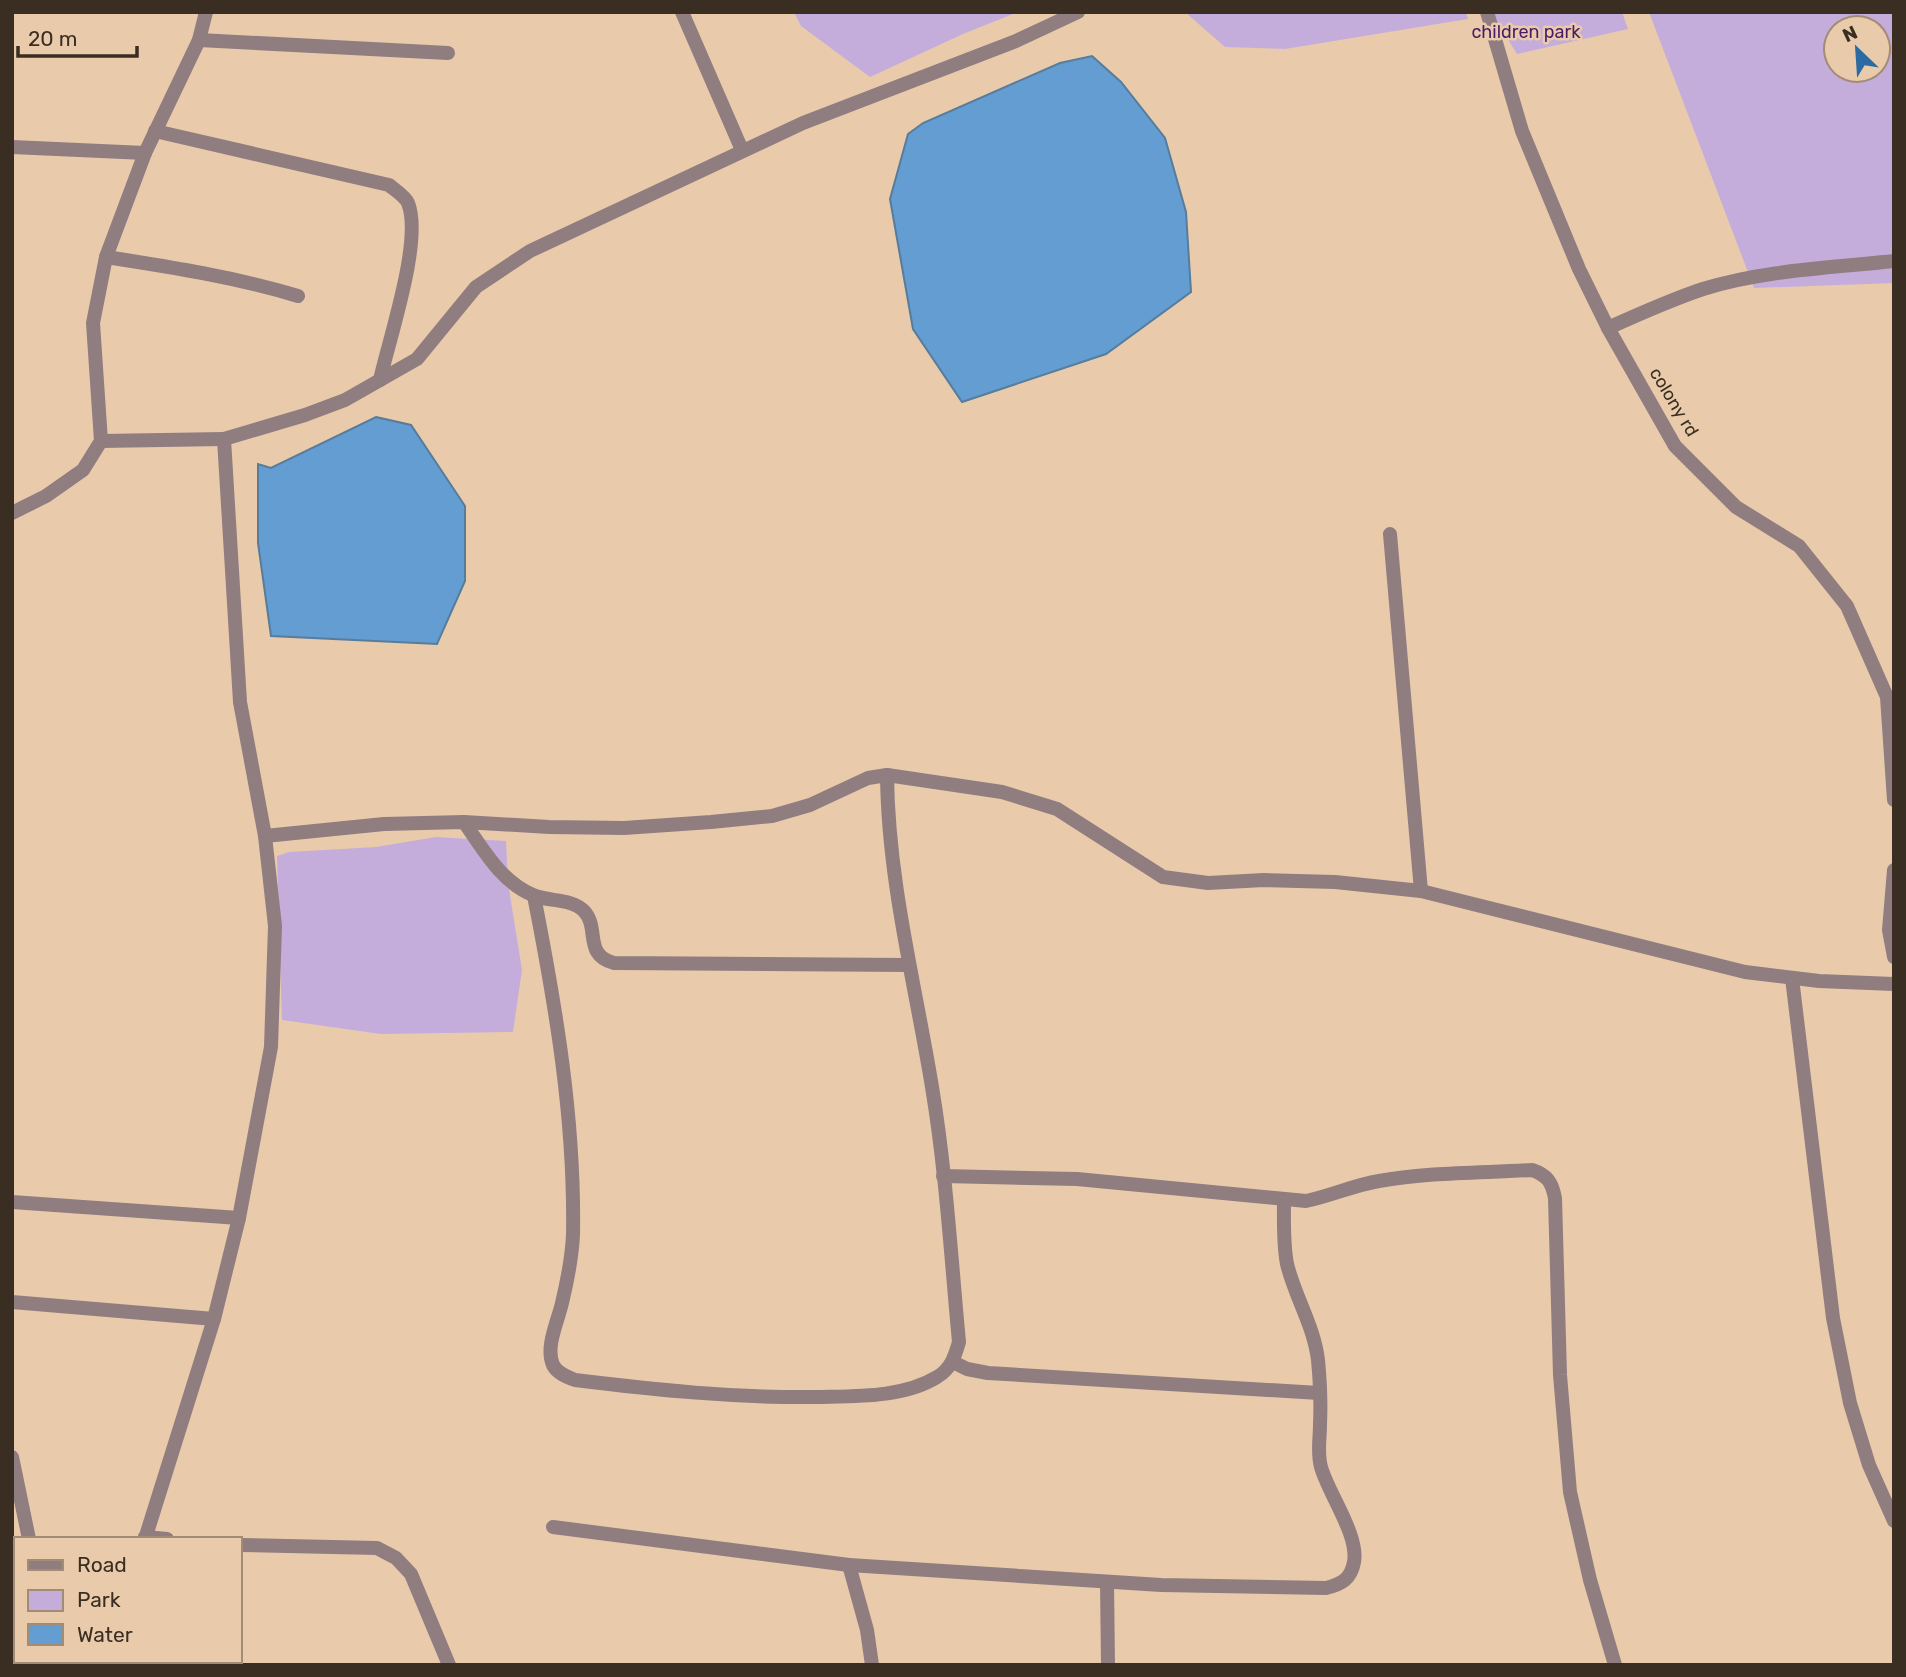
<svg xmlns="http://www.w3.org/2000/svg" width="1906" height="1677" viewBox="0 0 1906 1677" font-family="Rubik,sans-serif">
	<rect width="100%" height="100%" fill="#e9cbab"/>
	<!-- green -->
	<g fill="#c4addb" fill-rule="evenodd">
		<path d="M 794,12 L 1018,12 L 963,34 L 870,77 L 801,26 Z"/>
		<path d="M 1185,12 L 1466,12 L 1468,19 L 1285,49 L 1225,47 Z"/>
		<path d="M 1491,12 L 1622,12 L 1628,29 L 1517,54 Z"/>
		<path d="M 1649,12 L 1894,12 L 1894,283 L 1754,288 ZM 1836,28 L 1878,28 L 1878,70 L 1836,70 Z"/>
		<path d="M 436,837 L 506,841 L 508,883 L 522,970 L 513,1032 L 381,1034 L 282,1020 L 277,856 L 289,852 L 376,847 Z"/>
	</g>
	<!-- water -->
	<g fill="#649dd1" stroke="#577c9c" stroke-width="2">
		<path d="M 1092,56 L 1121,82 L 1165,138 L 1186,212 L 1191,292 L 1106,354 L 962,402 L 913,329 L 890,199 L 908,134 L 923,123 L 1060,63 Z"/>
		<path d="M 376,417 L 411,425 L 465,506 L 465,581 L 437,644 L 271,636 L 258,543 L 258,464 L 271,468 Z"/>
	</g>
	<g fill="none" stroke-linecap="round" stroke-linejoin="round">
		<!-- minor -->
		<g stroke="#907d80" stroke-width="14">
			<path d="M 682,12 L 742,150"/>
			<path d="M 1487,12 L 1522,131 L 1579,269 L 1608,328 L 1675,446 L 1736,507 L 1799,546 L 1847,606 L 1887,697 L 1894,800"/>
			<path d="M 199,40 L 448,53"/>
			<path d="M 155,131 L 389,185 C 395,190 405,196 408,203 C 423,240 389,339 380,380"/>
			<path d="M 12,147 L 145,153"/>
			<path d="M 106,257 C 171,267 235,277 298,296"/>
			<path d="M 1608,328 C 1639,314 1670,300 1703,289 C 1764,270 1830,268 1894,261"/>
			<path d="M 101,441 L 224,439"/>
			<path d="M 12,513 L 46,496 L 83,470 L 101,441 L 93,323 L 106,257 L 145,153 L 199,40 L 206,12"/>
			<path d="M 1390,534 L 1421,891"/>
			<path d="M 464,822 C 483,849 501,882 533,895 C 549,902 571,898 584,911 C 600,928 583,955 614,963 L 909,965"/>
			<path d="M 265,836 L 384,824 L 464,822 L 549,827 L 624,828 L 711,822 L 772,816 L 810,805 L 868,778 L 887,775 L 1002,792 L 1057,809 L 1163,877 L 1208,883 L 1264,880 L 1335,882 L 1421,891 L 1745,972 L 1819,981 L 1894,984"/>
			<path d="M 1894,870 L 1889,930 L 1894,957"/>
			<path d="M 534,896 C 556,1008 575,1120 573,1235 C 572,1256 567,1282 562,1303 C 558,1321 545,1347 553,1365 C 557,1373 567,1377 575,1380 C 656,1390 735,1398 816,1397 C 855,1396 903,1398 937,1377 C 951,1369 955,1356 959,1342 C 951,1257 946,1171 932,1087 C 915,983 888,881 887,775"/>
			<path d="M 1792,978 L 1833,1318 L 1850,1403 L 1869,1465 L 1894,1521"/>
			<path d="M 943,1176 L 1077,1179 L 1306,1201 C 1331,1196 1354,1185 1379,1181 C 1430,1172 1482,1173 1532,1170 C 1547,1175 1552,1182 1555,1198 L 1560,1375 L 1570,1492 L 1590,1580 L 1615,1665"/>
			<path d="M 12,1202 L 239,1218"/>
			<path d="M 12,1302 L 214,1319"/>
			<path d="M 953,1362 L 967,1369 L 988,1373 L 1319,1393"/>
			<path d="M 12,1457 L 29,1539"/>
			<path d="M 553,1527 L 849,1565 L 1161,1585 L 1326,1588 C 1342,1584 1351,1579 1354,1562 C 1359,1535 1328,1493 1321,1467 C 1317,1453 1320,1439 1320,1424 C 1321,1403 1320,1381 1318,1360 C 1314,1326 1295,1297 1287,1264 C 1283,1243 1284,1221 1284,1200"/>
			<path d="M 145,1537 L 167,1539"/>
			<path d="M 145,1539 L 214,1319 L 239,1218 L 271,1047 L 275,926 L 265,836 L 240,702 L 224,439 L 305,415 L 345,400 L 417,359 L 476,287 L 530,251 L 803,123 L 1016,41 L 1078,12"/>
			<path d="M 240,1545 L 377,1548 L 396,1558 L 411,1574 L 449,1665"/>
			<path d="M 849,1565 L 867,1630 L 872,1665"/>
			<path d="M 1107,1582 L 1108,1665"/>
			<path d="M 55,1661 L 55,1665"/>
			<path d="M 118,1665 L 119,1661"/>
		</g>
	</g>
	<g text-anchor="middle" stroke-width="5" stroke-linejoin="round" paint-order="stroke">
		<!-- park labels -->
		<g font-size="18" fill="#491c68" stroke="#e9cbab">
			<text x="1526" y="38">children park</text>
		</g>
		<!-- street labels -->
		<g font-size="18" fill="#3a2e22" stroke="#e9cbab">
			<text transform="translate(1674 402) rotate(59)" y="6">colony rd</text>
		</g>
	</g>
	<!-- border -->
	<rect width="1906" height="1677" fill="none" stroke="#3a2e22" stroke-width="28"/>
	<!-- legend -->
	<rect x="14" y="1537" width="228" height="126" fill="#e9cbab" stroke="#a38c74" stroke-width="2"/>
	<rect x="28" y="1560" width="35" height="10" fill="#907d80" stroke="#a38c74" stroke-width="2"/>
	<text x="77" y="1572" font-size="21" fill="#3a2e22">Road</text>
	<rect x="28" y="1590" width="35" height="21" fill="#c4addb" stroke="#a38c74" stroke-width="2"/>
	<text x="77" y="1607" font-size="21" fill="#3a2e22">Park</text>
	<rect x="28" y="1624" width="35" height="21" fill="#649dd1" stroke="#a38c74" stroke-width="2"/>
	<text x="77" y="1642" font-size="21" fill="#3a2e22">Water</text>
	<!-- north arrow -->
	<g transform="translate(1857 49) rotate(335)"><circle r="33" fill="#e9cbab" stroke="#a38c74" stroke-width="2"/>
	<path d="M0-5L12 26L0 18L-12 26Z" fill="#2c6ba2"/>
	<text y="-10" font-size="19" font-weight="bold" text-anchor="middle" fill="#3a2e22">N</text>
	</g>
	<!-- scale -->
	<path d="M18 46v10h119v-10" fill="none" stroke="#3a2e22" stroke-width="3.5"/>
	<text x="28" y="46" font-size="21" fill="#3a2e22" stroke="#e9cbab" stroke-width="5" paint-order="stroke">20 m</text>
</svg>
